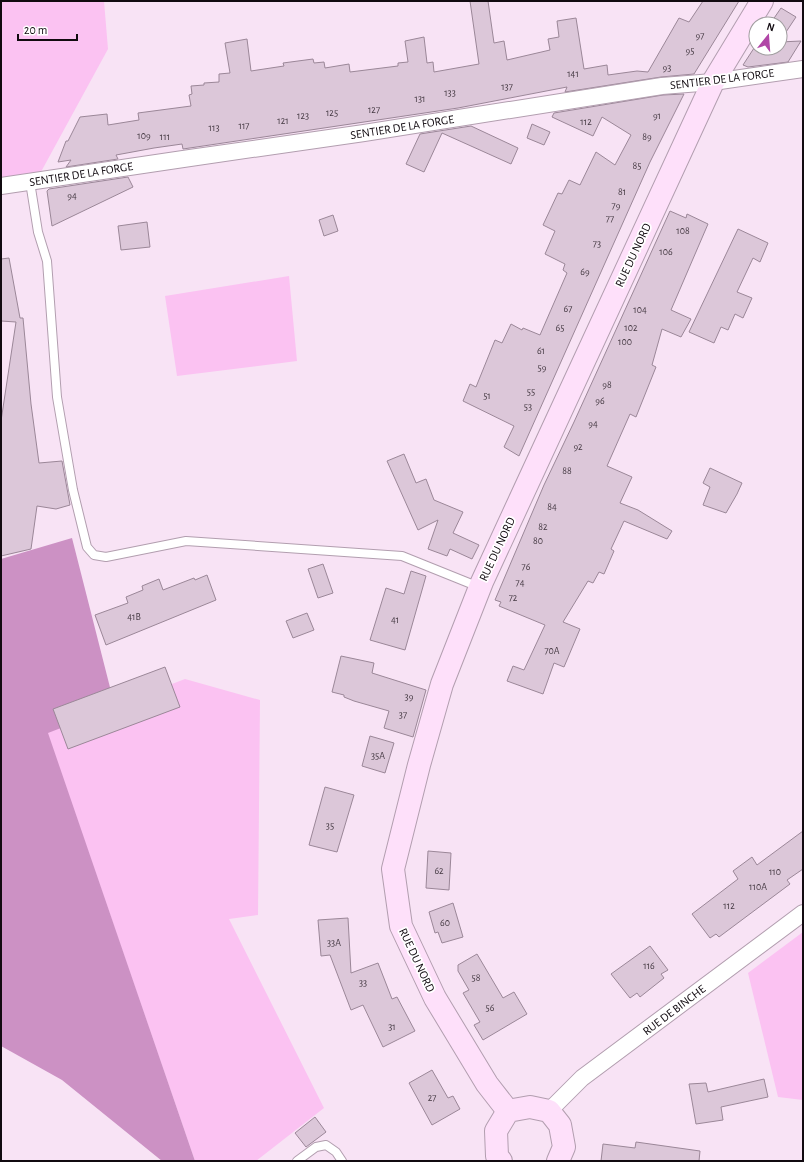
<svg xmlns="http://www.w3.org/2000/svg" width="804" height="1162" viewBox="0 0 804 1162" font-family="'Alegreya Sans',sans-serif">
	<rect width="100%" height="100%" fill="#f8e3f5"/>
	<!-- green -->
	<g fill="#fbc2f2">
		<path d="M 1,1 L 104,1 L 108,49 L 36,181 L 1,186 Z"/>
		<path d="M 289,276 L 297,361 L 177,376 L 165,296 Z"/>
		<path d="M 185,679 L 260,700 L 258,915 L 229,919 L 324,1108 L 256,1161 L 195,1161 L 47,732 Z"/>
		<path d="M 803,932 L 803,1100 L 778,1097 L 748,973 Z"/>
	</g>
	<!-- forest -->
	<path fill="#cc91c4" d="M 72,538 L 115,707 L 48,733 L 195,1161 L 162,1161 L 62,1080 L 1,1046 L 1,559 Z"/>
	<!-- building -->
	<g fill="#dcc7d9" stroke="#9b8798">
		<path d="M 470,1 L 488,1 L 494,43 L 504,41 L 507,60 L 550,50 L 548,39 L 559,37 L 557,21 L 576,18 L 584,69 L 607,65 L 608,75 L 637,71 L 648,72 L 679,18 L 689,22 L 703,1 L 739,1 L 694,74 L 661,77 L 565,92 L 567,87 L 458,108 L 183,149 L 182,144 L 154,148 L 116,155 L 118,159 L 66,167 L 71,160 L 58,162 L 66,141 L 68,141 L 80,117 L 107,114 L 108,125 L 139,120 L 138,113 L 191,106 L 189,95 L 192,94 L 191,86 L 204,85 L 204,83 L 219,82 L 219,74 L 230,73 L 225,43 L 247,39 L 251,71 L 284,66 L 283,63 L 313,59 L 314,63 L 324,62 L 325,68 L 349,64 L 350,72 L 398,66 L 398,63 L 408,62 L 405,41 L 424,37 L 427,63 L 433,62 L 434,72 L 479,64 Z"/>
		<path d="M 781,8 L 796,17 L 780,41 L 780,24 L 770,24 Z"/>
		<path d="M 801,41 L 788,62 L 748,67 L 743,65 L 756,45 L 756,48 L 780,48 L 780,42 Z"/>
		<path d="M 684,94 L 650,162 L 519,456 L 504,447 L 514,426 L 463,401 L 470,384 L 476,387 L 495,340 L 502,343 L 511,324 L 522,330 L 523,328 L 540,335 L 567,273 L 563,270 L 565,264 L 545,254 L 555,231 L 543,225 L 558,193 L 562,194 L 569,180 L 580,185 L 596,152 L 615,165 L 631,135 L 602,117 L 593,136 L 552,117 L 554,113 L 663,95 Z"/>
		<path d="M 532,124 L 550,132 L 544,145 L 527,138 Z"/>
		<path d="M 471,126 L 518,148 L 511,164 L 442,133 L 424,172 L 406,164 L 420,134 Z"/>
		<path d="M 128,177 L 133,187 L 52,226 L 47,191 L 49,189 Z"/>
		<path d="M 670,211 L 686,218 L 687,214 L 708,224 L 671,310 L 691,319 L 681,337 L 662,329 L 652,365 L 656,367 L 636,417 L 630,414 L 607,466 L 632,477 L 620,503 L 638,510 L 672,531 L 667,539 L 624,521 L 611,549 L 614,551 L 604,574 L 599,572 L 593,583 L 588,581 L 563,622 L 580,629 L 564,667 L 554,663 L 543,694 L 507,681 L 513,666 L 524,670 L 545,625 L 499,606 L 501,602 L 495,600 L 544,485 L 574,422 Z"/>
		<path d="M 333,215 L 338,231 L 324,236 L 319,220 Z"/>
		<path d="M 147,222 L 150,247 L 121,250 L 118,226 Z"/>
		<path d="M 738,229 L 768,243 L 760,262 L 753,258 L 737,292 L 752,298 L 743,318 L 735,314 L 728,330 L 721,327 L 714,343 L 689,332 Z"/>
		<path d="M 9,258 L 20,318 L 23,318 L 31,404 L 39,463 L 62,461 L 70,505 L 56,509 L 37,506 L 31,549 L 1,556 L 1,421 L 16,322 L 1,321 L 1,259 Z"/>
		<path d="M 404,454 L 416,483 L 426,479 L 434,500 L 463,512 L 453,533 L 479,545 L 472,559 L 450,549 L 447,556 L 428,549 L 438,520 L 418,530 L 387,461 Z"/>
		<path d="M 710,468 L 742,483 L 737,494 L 726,513 L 703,505 L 710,487 L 703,483 Z"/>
		<path d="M 323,564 L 333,593 L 318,598 L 308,569 Z"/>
		<path d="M 411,571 L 426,576 L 405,650 L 370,640 L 386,588 L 404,594 Z"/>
		<path d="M 207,575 L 216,600 L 106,645 L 95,615 L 128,603 L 126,597 L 143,590 L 142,586 L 159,579 L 163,590 L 194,578 L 195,580 Z"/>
		<path d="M 307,613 L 314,630 L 293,638 L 286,621 Z"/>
		<path d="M 341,656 L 374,663 L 372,673 L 426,690 L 413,737 L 384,728 L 389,711 L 354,701 L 344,697 L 344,695 L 332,692 Z"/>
		<path d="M 165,667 L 180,707 L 68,749 L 53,709 Z"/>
		<path d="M 370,736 L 394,743 L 385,773 L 362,766 Z"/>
		<path d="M 325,787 L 354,795 L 337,852 L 309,845 Z"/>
		<path d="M 803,831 L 803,869 L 787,880 L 790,884 L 719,937 L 716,934 L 710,938 L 692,914 L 738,879 L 733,871 L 752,857 L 757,865 Z"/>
		<path d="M 428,851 L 451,853 L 449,890 L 426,888 Z"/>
		<path d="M 453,903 L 463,937 L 442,943 L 438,932 L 435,933 L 429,912 Z"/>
		<path d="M 348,918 L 351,973 L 378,963 L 392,999 L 397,997 L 415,1031 L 383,1047 L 363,1005 L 351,1010 L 330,955 L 321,956 L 318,920 Z"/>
		<path d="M 650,946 L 668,970 L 661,974 L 664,978 L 640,997 L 637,993 L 630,998 L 611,974 Z"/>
		<path d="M 477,954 L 503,998 L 514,992 L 527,1014 L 483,1040 L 474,1025 L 480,1022 L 463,993 L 469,990 L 458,971 L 458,965 Z"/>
		<path d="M 432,1070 L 448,1098 L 453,1096 L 460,1109 L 432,1125 L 409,1083 Z"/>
		<path d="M 764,1079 L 768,1097 L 721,1107 L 723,1120 L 696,1124 L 689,1084 L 706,1083 L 708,1092 Z"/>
		<path d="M 315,1117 L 326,1132 L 306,1147 L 295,1133 Z"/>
		<path d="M 636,1142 L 700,1151 L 699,1161 L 601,1161 L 603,1144 L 635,1148 Z"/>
	</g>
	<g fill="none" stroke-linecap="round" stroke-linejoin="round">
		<defs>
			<g id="lane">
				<path d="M 30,182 L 38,232 L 47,261 L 57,397 L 73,490 L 87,547 L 94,555 L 106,557 L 186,541 L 402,556 L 479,587"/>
				<path d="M 297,1161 L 316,1147 L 326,1145 L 336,1152 L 342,1161"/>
			</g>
			<g id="street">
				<path d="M 1,186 L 190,158 L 364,133 L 662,86 L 713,82 L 803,69"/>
				<path d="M 549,1111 L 582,1078 L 803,913"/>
			</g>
			<g id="secondary">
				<path d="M 508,1111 L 487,1084 L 435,998 L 401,926 L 393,869 L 419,765 L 442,684 L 482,582 L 713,82 L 762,1"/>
				<path d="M 501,1161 L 497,1156 L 496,1131 L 508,1111 L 530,1107 L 549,1111 L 560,1125 L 564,1147 L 558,1161"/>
			</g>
		</defs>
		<!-- lane casing -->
		<use href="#lane" stroke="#b29eaf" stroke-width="10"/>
		<!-- street casing -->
		<use href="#street" stroke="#b29eaf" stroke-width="18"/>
		<!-- secondary casing -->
		<use href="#secondary" stroke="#b29eaf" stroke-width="24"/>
		<!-- lane -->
		<use href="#lane" stroke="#fff" stroke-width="8"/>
		<!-- street -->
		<use href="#street" stroke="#fff" stroke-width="16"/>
		<!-- secondary -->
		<use href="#secondary" stroke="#fee0fa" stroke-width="22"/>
	</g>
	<g text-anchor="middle" stroke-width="3.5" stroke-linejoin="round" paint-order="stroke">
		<!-- number labels -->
		<g font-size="10" fill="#443942">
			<text x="700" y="39">97</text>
			<text x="690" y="54">95</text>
			<text x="667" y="71">93</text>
			<text x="573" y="77">141</text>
			<text x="507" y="90">137</text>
			<text x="450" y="96">133</text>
			<text x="420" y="102">131</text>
			<text x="374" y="113">127</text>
			<text x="332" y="116">125</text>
			<text x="303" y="119">123</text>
			<text x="657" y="119">91</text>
			<text x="283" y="124">121</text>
			<text x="586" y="125">112</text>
			<text x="244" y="129">117</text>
			<text x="214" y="131">113</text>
			<text x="144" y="139">109</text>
			<text x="165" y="140">111</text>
			<text x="647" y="140">89</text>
			<text x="637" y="169">85</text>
			<text x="622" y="195">81</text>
			<text x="72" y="199">94</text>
			<text x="616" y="209">79</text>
			<text x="610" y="222">77</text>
			<text x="683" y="234">108</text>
			<text x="597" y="247">73</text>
			<text x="666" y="255">106</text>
			<text x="585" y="275">69</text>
			<text x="568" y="312">67</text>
			<text x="640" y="313">104</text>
			<text x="560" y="331">65</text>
			<text x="631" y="331">102</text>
			<text x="625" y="345">100</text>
			<text x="541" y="354">61</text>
			<text x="542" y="371">59</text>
			<text x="607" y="388">98</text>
			<text x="531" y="395">55</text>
			<text x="487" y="399">51</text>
			<text x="600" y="404">96</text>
			<text x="528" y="410">53</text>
			<text x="593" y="427">94</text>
			<text x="578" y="450">92</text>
			<text x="567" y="474">88</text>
			<text x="552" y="510">84</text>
			<text x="543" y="530">82</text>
			<text x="538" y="544">80</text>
			<text x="526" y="570">76</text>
			<text x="520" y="586">74</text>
			<text x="513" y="601">72</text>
			<text x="134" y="620">41B</text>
			<text x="395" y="623">41</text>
			<text x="552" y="654">70A</text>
			<text x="409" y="700">39</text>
			<text x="403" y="718">37</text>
			<text x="378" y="759">35A</text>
			<text x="330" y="829">35</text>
			<text x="439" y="874">62</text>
			<text x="775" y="875">110</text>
			<text x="758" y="890">110A</text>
			<text x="729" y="909">112</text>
			<text x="445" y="926">60</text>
			<text x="334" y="946">33A</text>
			<text x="649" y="969">116</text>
			<text x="476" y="981">58</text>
			<text x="363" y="986">33</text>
			<text x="490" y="1011">56</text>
			<text x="392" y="1030">31</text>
			<text x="432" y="1101">27</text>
		</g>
		<!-- street labels -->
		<g font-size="12" fill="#110a10" stroke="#fff">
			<text transform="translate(722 79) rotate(-7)" y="4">SENTIER DE LA FORGE</text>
			<text transform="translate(402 127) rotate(-9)" y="4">SENTIER DE LA FORGE</text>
			<text transform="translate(81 174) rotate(-9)" y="4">SENTIER DE LA FORGE</text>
			<text transform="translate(633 255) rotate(-65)" y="4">RUE DU NORD</text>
			<text transform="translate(497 549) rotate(-65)" y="4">RUE DU NORD</text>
			<text transform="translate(417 960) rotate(65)" y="4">RUE DU NORD</text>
			<text transform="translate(674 1010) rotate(-37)" y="4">RUE DE BINCHE</text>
		</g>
	</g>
	<!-- border -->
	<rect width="804" height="1162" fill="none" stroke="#110a10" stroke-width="4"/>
	<!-- north arrow -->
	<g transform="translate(768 36) rotate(17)"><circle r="19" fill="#ffffff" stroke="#a09d9f"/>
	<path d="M0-3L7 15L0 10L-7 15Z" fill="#b146a7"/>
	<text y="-6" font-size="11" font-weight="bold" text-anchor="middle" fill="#110a10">N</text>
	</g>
	<!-- scale -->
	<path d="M18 34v6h59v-6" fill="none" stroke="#110a10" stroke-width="2"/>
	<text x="24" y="34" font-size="12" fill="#110a10" stroke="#ffffff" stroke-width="3" paint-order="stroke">20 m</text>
</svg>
